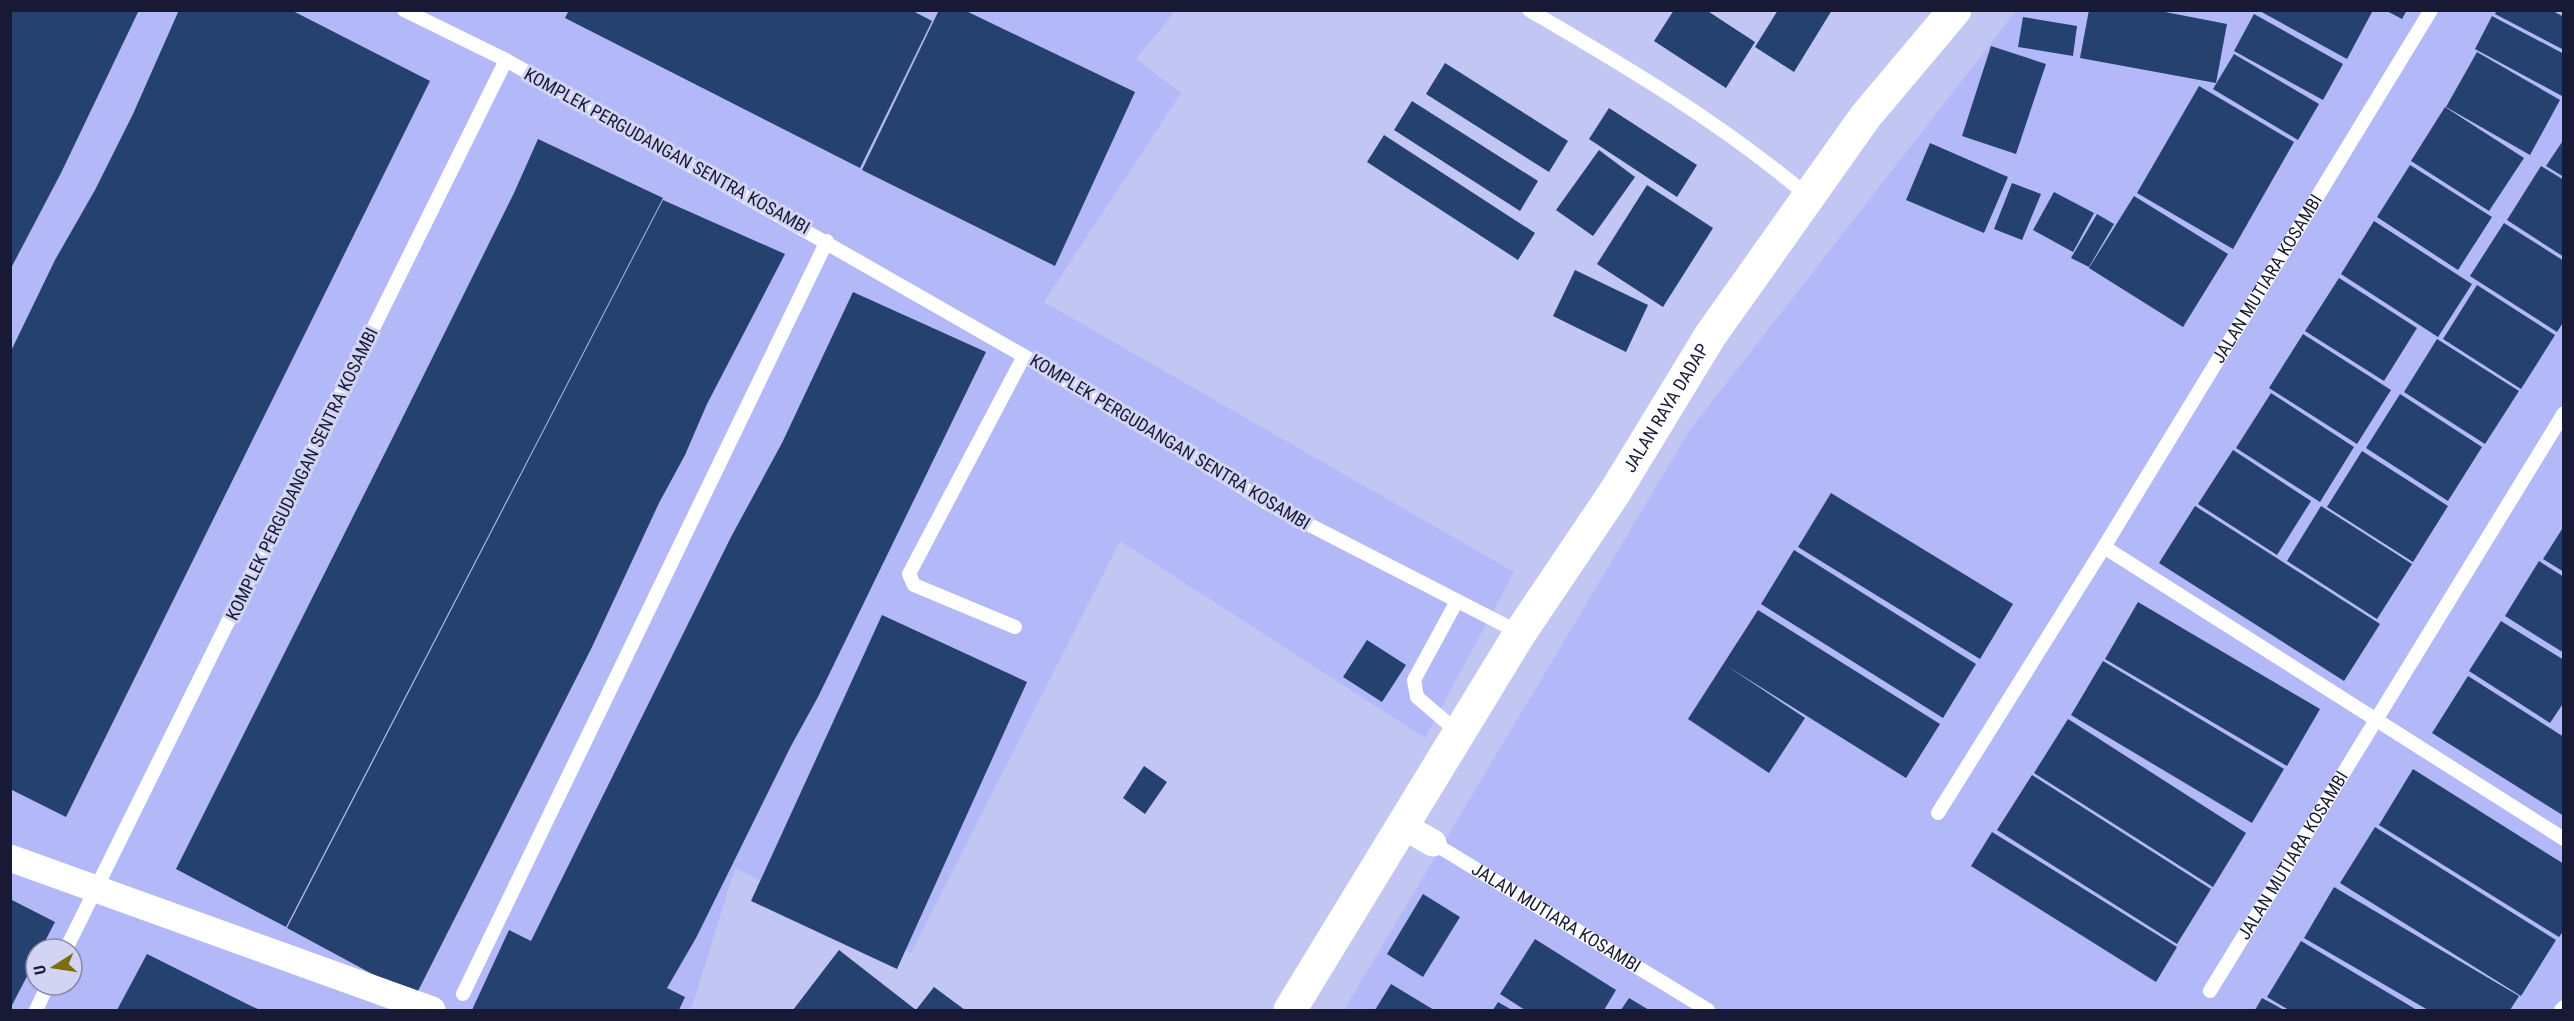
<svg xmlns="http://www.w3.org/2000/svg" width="2574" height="1021" viewBox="0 0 2574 1021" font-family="'Roboto Condensed',sans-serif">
	<rect width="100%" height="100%" fill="#c1c6f3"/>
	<!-- built -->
	<g fill="#b2b8f8" fill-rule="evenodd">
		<path d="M 10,11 L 1175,11 L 1136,59 L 1181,93 L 1044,302 L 1514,572 L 1425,738 L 1120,541 L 911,953 L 735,868 L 691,1010 L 11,1010 ZM 36,949 L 72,949 L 72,985 L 36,985 Z"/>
		<path d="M 2016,11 L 2563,11 L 2563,1010 L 1344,1010 L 1690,430 Z"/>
	</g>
	<!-- building -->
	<g fill="#254170">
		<path d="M 10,10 L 139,10 L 61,173 L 10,270 Z"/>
		<path d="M 179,10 L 291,10 L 430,81 L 66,817 L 10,789 L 10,353 L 55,260 L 95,190 L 133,114 Z"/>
		<path d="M 569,10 L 911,10 L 932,21 L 860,168 L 565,18 Z"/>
		<path d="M 939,10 L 964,10 L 1135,92 L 1055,266 L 862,170 Z"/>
		<path d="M 1674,10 L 1706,10 L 1755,42 L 1726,88 L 1654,41 Z"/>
		<path d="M 1778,10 L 1832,10 L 1794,72 L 1755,47 Z"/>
		<path d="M 2089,10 L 2155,10 L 2227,24 L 2216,83 L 2080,58 Z"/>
		<path d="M 2258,10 L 2369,10 L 2372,12 L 2347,59 Z"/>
		<path d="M 2385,10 L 2407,10 L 2402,19 Z"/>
		<path d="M 2497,10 L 2551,10 L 2564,17 L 2564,50 L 2495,14 Z"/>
		<path d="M 2254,14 L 2343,64 L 2323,100 L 2234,51 Z"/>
		<path d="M 2492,16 L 2564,54 L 2562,96 L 2475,49 Z"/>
		<path d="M 2023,17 L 2077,26 L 2073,56 L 2018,47 Z"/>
		<path d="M 1991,46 L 2046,64 L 2016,154 L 1962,136 Z"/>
		<path d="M 2477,52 L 2560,100 L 2530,155 L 2446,107 Z"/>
		<path d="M 2234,54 L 2319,104 L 2298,140 L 2213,89 Z"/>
		<path d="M 1445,63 L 1568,141 L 1549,172 L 1426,94 Z"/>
		<path d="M 2199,86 L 2294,142 L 2233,249 L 2137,193 Z"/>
		<path d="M 1412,101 L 1538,181 L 1520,211 L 1394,130 Z"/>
		<path d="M 2445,107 L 2524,158 L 2489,211 L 2411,161 Z"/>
		<path d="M 1609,108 L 1697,165 L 1677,197 L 1589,139 Z"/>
		<path d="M 1384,135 L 1535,233 L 1518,260 L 1367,162 Z"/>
		<path d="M 538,139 L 663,198 L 286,927 L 176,869 L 396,431 L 514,193 Z"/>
		<path d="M 2564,139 L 2564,177 L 2546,166 Z"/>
		<path d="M 1930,143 L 2008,177 L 1984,233 L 1906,200 Z"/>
		<path d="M 1599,150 L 1635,177 L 1593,236 L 1556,210 Z"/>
		<path d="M 2410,165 L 2492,217 L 2458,270 L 2377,217 Z"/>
		<path d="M 2541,166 L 2564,180 L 2564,257 L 2507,220 Z"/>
		<path d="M 2012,183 L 2041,194 L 2022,240 L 1994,229 Z"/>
		<path d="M 1647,185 L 1713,228 L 1663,307 L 1597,264 Z"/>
		<path d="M 2054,192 L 2094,213 L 2073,252 L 2033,230 Z"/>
		<path d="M 2134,196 L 2228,254 L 2183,327 L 2089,268 Z"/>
		<path d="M 663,200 L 785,254 L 707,404 L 685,455 L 659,503 L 592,647 L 415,997 L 287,928 Z"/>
		<path d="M 2097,214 L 2114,224 L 2089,267 L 2071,258 Z"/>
		<path d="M 2374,221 L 2472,284 L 2438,337 L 2341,274 Z"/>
		<path d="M 2504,223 L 2564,261 L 2564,321 L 2557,332 L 2470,276 Z"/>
		<path d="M 1575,270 L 1648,305 L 1626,352 L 1553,316 Z"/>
		<path d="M 2339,278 L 2417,328 L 2384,381 L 2305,331 Z"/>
		<path d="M 2477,285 L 2555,335 L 2521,389 L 2443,339 Z"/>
		<path d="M 853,292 L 986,352 L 818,697 L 791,746 L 696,938 L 667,988 L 685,997 L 679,1010 L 472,1010 L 509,930 L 531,941 L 731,537 L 782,443 Z"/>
		<path d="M 2303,334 L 2391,390 L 2357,444 L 2269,388 Z"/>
		<path d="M 2437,339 L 2519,391 L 2485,444 L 2404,392 Z"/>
		<path d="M 2271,393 L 2354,447 L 2320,502 L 2236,448 Z"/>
		<path d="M 2400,394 L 2482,447 L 2448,501 L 2366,448 Z"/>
		<path d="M 2233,450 L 2311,501 L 2277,555 L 2198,504 Z"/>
		<path d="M 2362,451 L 2448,506 L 2413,562 L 2327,507 Z"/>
		<path d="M 1831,493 L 2013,604 L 1980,659 L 1798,547 Z"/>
		<path d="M 2195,506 L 2380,624 L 2344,681 L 2159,563 Z"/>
		<path d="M 2321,506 L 2412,564 L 2377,619 L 2287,561 Z"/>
		<path d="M 2564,526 L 2564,572 L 2543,559 Z"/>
		<path d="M 1794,550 L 1976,664 L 1943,718 L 1761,604 Z"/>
		<path d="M 2539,561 L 2564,577 L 2564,653 L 2505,616 Z"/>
		<path d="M 2138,602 L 2320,709 L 2287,766 L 2105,659 Z"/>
		<path d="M 1758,610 L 1940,724 L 1906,778 L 1727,666 L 1805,718 L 1769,773 L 1688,719 Z"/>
		<path d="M 882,615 L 1027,682 L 897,969 L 751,901 Z"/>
		<path d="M 2501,621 L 2564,660 L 2564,702 L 2550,723 L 2469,671 Z"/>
		<path d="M 1367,640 L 1406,665 L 1382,702 L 1343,677 Z"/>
		<path d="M 2103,661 L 2284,769 L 2252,823 L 2071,715 Z"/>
		<path d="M 2468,676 L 2564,737 L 2564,816 L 2432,733 Z"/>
		<path d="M 2068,719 L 2246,833 L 2213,887 L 2034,773 Z"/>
		<path d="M 1144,766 L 1167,782 L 1145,814 L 1123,798 Z"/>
		<path d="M 2413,769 L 2564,864 L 2564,930 L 2559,937 L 2379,825 Z"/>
		<path d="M 2032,775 L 2211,889 L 2177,944 L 1997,830 Z"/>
		<path d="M 2375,827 L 2556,940 L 2521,996 L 2340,883 Z"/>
		<path d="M 1992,832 L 2177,947 L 2156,982 L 1971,866 Z"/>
		<path d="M 2334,887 L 2519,996 L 2510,1010 L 2428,1010 L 2304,938 Z"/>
		<path d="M 1423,894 L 1460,917 L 1423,977 L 1387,954 Z"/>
		<path d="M 10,899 L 55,922 L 41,949 L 36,949 L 36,959 L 10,1009 Z"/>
		<path d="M 1535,939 L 1616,990 L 1604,1010 L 1525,1010 L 1500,994 Z"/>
		<path d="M 2301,941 L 2417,1010 L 2289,1010 L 2267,997 Z"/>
		<path d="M 839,950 L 916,1010 L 934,987 L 965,1010 L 793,1010 Z"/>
		<path d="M 147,954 L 245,1003 L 260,1010 L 117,1010 Z"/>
		<path d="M 1391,984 L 1434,1010 L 1375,1010 Z"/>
		<path d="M 1629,998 L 1649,1010 L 1621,1010 Z"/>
		<path d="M 2262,998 L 2284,1010 L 2255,1010 Z"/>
		<path d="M 1498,1002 L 1512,1010 L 1493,1010 Z"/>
	</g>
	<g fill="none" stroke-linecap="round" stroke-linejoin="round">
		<!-- service -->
		<g stroke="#fff" stroke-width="14">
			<path d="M 1529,10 C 1627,67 1723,124 1809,197"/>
			<path d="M 506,60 L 1024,356 L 1162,437 L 1267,503 L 1520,633"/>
			<path id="s1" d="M 2104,547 L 2431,10"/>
			<path d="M 1457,601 L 1414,680 L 1417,697 L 1459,733"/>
			<path d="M 1015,627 L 914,585 L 909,574 L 1024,356"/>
			<path d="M 1938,813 L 2104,547 L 2564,839"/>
			<path id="s2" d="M 1433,843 L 1708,1010"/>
			<path d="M 66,949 L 506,60 L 404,10"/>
			<path id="s3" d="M 2210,991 L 2564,413"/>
			<path d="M 463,994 L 827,241"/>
			<path d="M 36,1010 L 48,985"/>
			<path d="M 2561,1010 L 2564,1007"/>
		</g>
		<!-- minor -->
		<g stroke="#fff" stroke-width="27">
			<path d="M 1403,826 L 1433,843"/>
			<path d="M 10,858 L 432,1010"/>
		</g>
		<!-- secondary -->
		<path stroke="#fff" stroke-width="33" id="s4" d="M 1290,1010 L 1520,633 L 1615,492 L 1710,336 L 1865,117 L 1955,10"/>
	</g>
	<g text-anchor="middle" stroke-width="6" stroke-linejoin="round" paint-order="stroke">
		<!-- street labels -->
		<g font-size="18" fill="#181934" stroke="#d1d4f3">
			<text transform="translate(667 151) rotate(29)" y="6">KOMPLEK PERGUDANGAN SENTRA KOSAMBI</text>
			<text dy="6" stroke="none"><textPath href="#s1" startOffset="314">JALAN MUTIARA KOSAMBI</textPath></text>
			<text dy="6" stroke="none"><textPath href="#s4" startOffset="710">JALAN RAYA DADAP</textPath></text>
			<text transform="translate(1170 442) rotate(31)" y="6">KOMPLEK PERGUDANGAN SENTRA KOSAMBI</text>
			<text transform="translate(302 474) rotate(-64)" y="6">KOMPLEK PERGUDANGAN SENTRA KOSAMBI</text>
			<text dy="6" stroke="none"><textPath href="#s3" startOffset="159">JALAN MUTIARA KOSAMBI</textPath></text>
			<text dy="6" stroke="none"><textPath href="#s2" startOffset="144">JALAN MUTIARA KOSAMBI</textPath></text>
		</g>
	</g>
	<!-- border -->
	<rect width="2574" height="1021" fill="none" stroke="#181934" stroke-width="24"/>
	<!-- north arrow -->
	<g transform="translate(54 967) rotate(258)"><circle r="28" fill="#d1d4f3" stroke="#8789a7" stroke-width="1.5"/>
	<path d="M0-4.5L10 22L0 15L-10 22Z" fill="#7c6e0b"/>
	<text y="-9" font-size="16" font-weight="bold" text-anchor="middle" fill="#181934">U</text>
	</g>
</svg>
